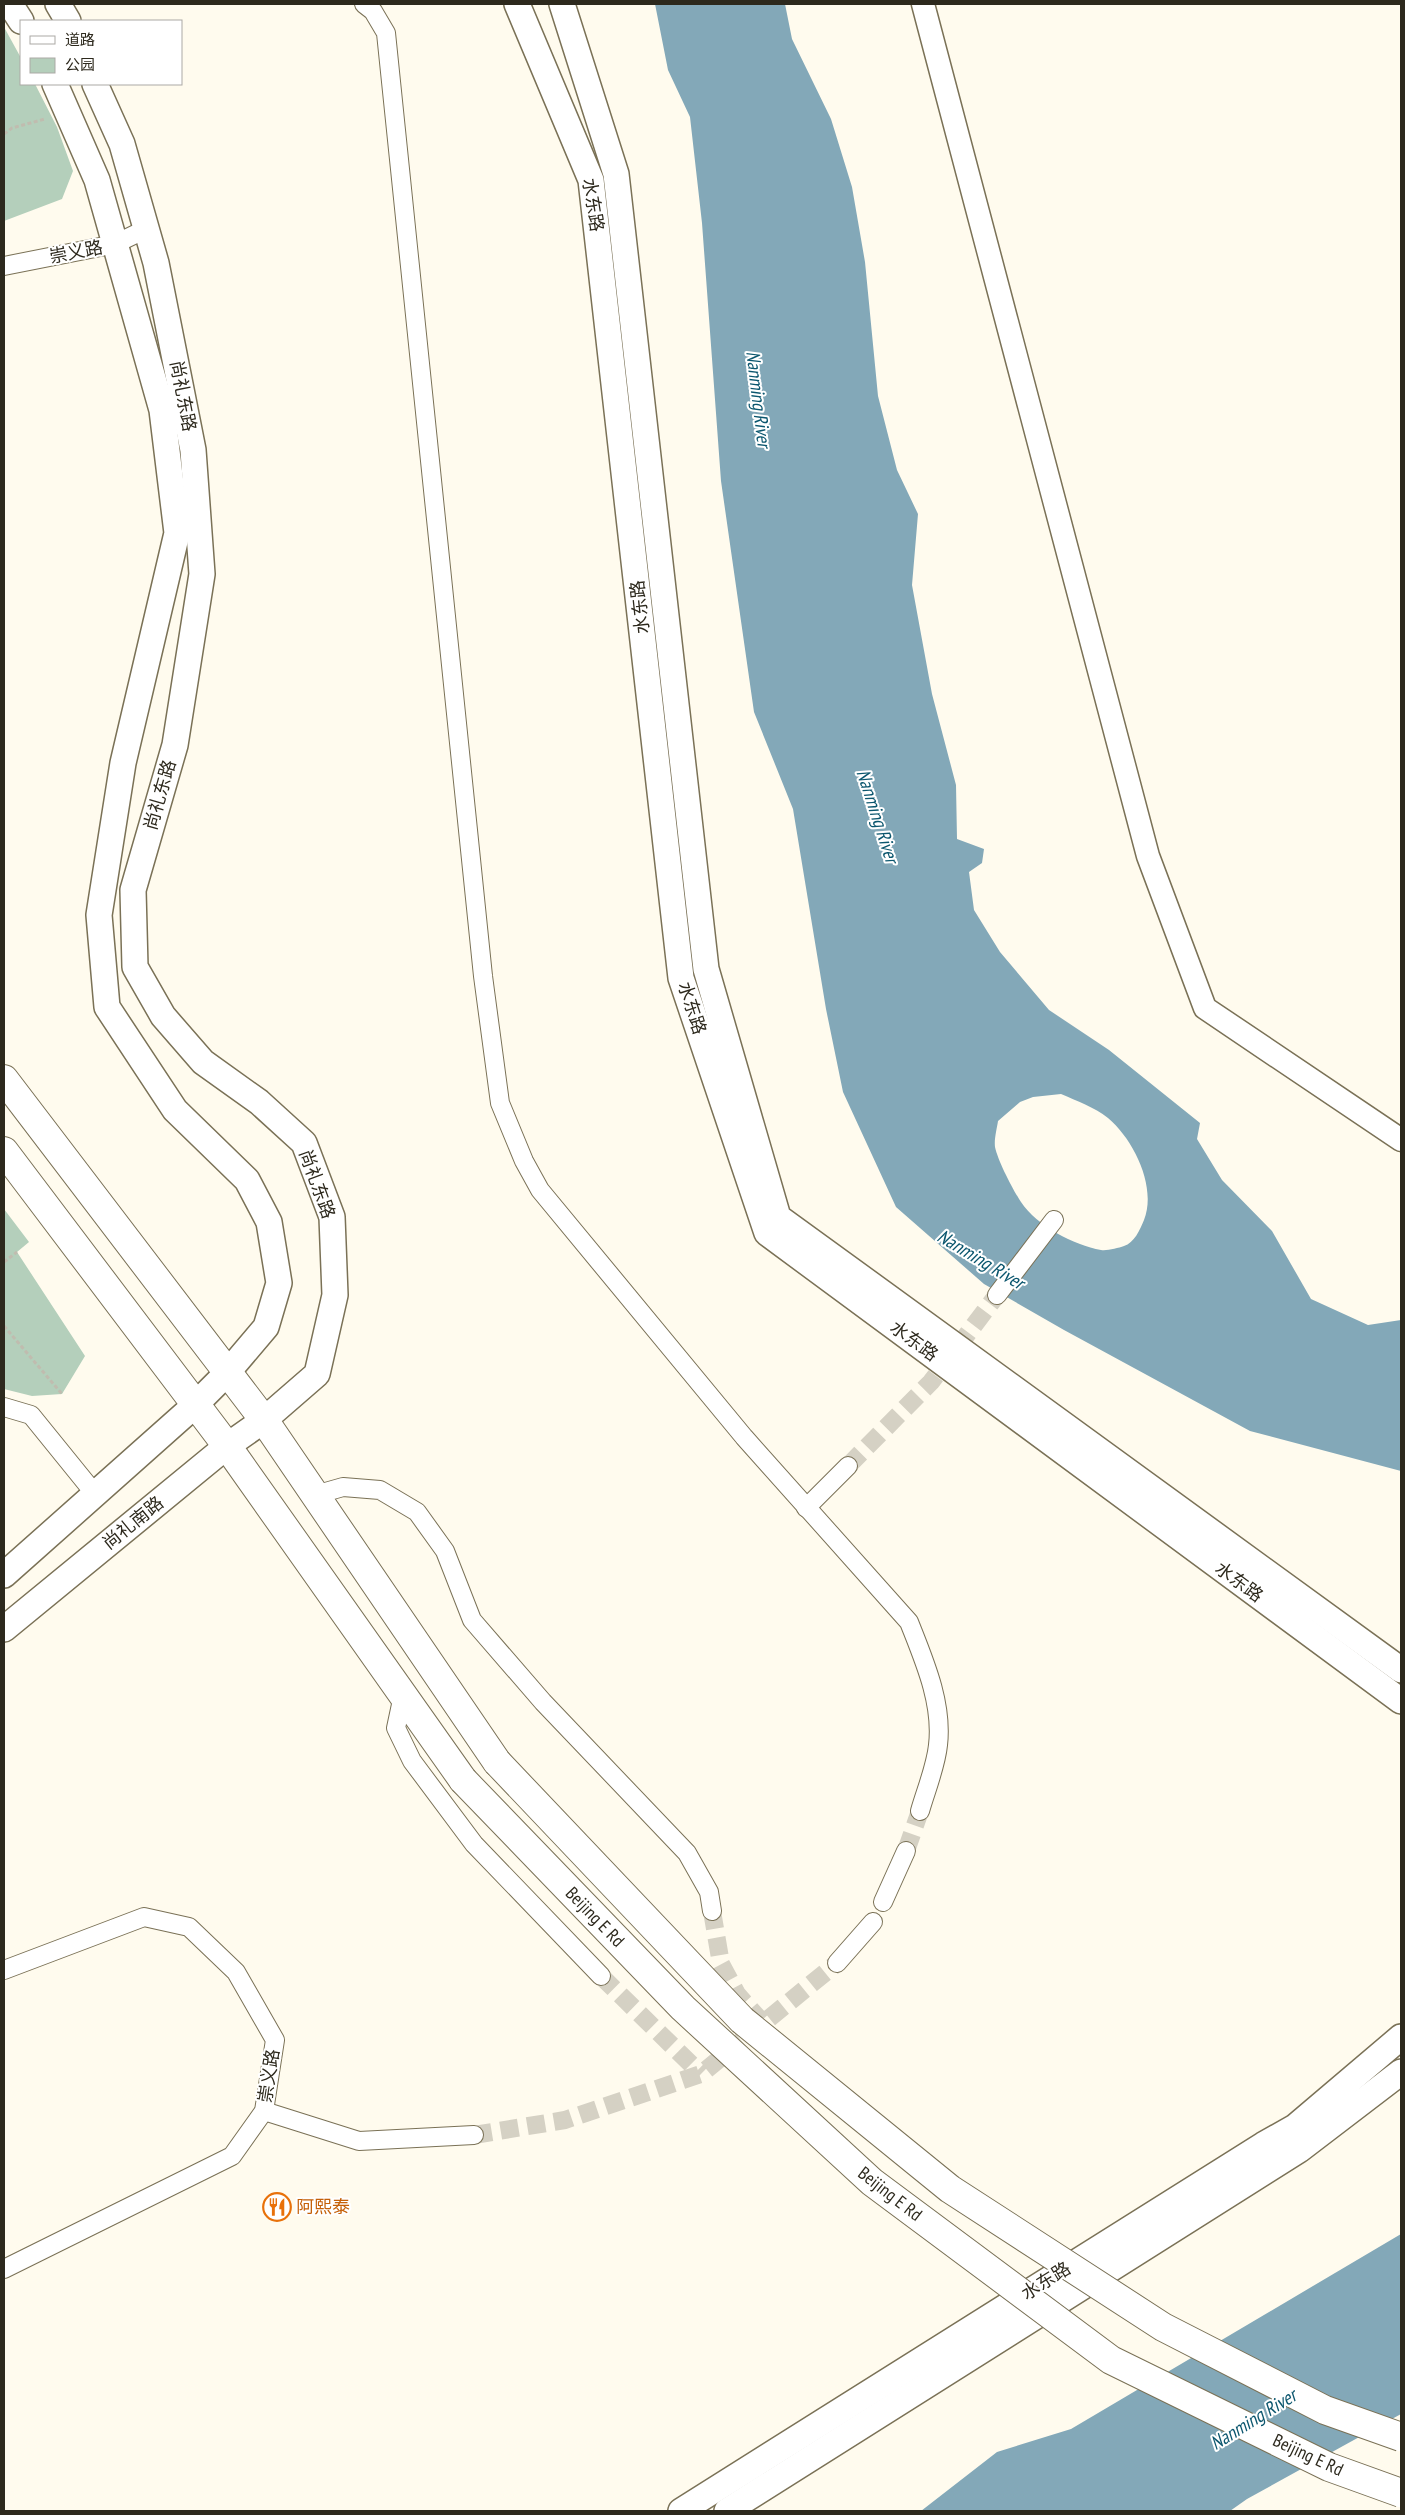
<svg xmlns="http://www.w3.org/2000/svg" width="1405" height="2515" viewBox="0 0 1405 2515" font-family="'PT Sans Narrow','Noto Sans SC',sans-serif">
	<rect width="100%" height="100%" fill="#fffbee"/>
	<!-- green -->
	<g fill="#b4cfbb">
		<path d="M 4,27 L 21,58 L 21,84 L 35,84 L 57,127 L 73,171 L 62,199 L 4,221 Z"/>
		<path d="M 4,1209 L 29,1242 L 17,1252 L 85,1356 L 62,1394 L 32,1396 L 4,1389 Z"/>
	</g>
	<!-- water -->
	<g fill="#83a8b8" fill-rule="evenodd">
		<path d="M 655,4 L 785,4 L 792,39 L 831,119 L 852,187 L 865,262 L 878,396 L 897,470 L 918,514 L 912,585 L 932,694 L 956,785 L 957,839 L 984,849 L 982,863 L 969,872 L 974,910 L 1000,952 L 1049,1010 L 1109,1050 L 1200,1123 L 1197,1139 L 1222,1180 L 1272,1231 L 1311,1299 L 1368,1325 L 1401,1320 L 1401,1471 L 1250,1431 L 1064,1330 L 984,1284 L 896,1207 L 843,1092 L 826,1009 L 793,809 L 754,712 L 721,481 L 702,223 L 690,117 L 668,70 ZM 1061,1094 C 1077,1101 1094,1107 1108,1118 C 1134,1140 1157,1187 1144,1220 C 1140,1230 1134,1243 1124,1246 C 1118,1248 1107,1251 1101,1250 C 1074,1245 1037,1226 1021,1202 C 1013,1190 998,1161 995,1147 C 994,1139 997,1128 998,1121 L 1020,1102 L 1033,1097 Z"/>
		<path d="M 1401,2234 L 1401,2414 L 1247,2499 L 1230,2511 L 921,2511 L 997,2452 L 1071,2429 Z"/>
	</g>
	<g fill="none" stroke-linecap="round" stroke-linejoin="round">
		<!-- minor-tunnel -->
		<g stroke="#d5d1c4" stroke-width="18" stroke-dasharray="18 9" stroke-linecap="butt">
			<path d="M 848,1466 L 931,1382 L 997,1295"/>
			<path d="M 906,1851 L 920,1811"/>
			<path d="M 712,1911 L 721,1964 L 737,1994 L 761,2021"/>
			<path d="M 601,1976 L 701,2074"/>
			<path d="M 474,2135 L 565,2120 L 701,2074 L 837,1963"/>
		</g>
		<defs>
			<g id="minor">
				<path d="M 364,4 L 373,11 L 386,33 L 483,976 L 500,1103 L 524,1161 L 540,1190 L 744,1437 L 909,1622 C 924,1660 943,1703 938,1745 C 936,1766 926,1790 920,1811"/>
				<path d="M 4,266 L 115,244 L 146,229"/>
				<path d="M 997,1295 L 1054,1220"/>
				<path d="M 4,1407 L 31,1415 L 95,1494"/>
				<path d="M 315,1495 L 343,1487 L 380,1490 L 417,1512 L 445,1551 L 472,1620 L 543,1702 L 687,1853 L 709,1892 L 712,1911"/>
				<path d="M 806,1508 L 848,1466"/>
				<path d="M 403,1695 L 396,1728 L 412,1761 L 474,1844 L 601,1976"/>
				<path d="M 883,1902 L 906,1851"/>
				<path d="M 837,1963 L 873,1922"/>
				<path d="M 4,1970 L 144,1917 L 189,1927 L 236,1972 L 275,2040 L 264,2111 L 232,2156 L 4,2269"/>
				<path d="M 264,2111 L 359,2141 L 474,2135"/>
			</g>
			<path id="tertiary" d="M 923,4 L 1148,856 L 1205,1008 L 1401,1140"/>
			<g id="secondary">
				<path d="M 10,4 L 21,21"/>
				<path d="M 58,4 L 68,21"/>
				<path d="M 517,4 L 591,180 L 681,978 L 767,1233 L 1401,1701"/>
				<path d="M 562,4 L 616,174 L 706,969 L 778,1217 L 1401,1670"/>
				<path d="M 4,1575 L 194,1406 L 227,1373 L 266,1327 L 279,1283 L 269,1222 L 247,1180 L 175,1110 L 107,1007 L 99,915 L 123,763 L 177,533 L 162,410 L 97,180 L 55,84"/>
				<path d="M 4,1629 L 227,1446 L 264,1420 L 317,1374 L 335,1295 L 332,1217 L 304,1143 L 259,1102 L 203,1062 L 163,1016 L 135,967 L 133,890 L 175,745 L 202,574 L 193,450 L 156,263 L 122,144 L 95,84"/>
				<path d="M 681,2511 L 1263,2145 L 1295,2127 L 1401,2037"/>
				<path d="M 727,2511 L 1299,2150 L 1401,2072"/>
			</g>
			<g id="trunk">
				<path d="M 4,1079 L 264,1420 L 497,1762"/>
				<path d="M 4,1151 L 227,1446 L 463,1780"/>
			</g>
		</defs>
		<!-- minor casing -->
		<use href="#minor" stroke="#7a7156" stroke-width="20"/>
		<!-- tertiary casing -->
		<use href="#tertiary" stroke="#7a7156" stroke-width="25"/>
		<!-- secondary casing -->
		<use href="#secondary" stroke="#7a7156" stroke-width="28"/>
		<!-- trunk casing -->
		<use href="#trunk" stroke="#7a7156" stroke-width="30"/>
		<!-- path -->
		<g stroke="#c0bcaf" stroke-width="3" stroke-dasharray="4 2.5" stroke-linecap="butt">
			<path d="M 4,134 L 12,128 L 45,119"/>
			<path d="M 4,1262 L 17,1252"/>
			<path d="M 4,1326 L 62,1394"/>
		</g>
		<!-- minor -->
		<use href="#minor" stroke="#fff" stroke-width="18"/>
		<!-- tertiary -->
		<use href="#tertiary" stroke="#fff" stroke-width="22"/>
		<!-- secondary -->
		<use href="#secondary" stroke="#fff" stroke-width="25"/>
		<!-- trunk -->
		<use href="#trunk" stroke="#fff" stroke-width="28"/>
		<defs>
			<g id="trunk-bridge">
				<path d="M 497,1762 L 742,2020 L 950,2189 L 1163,2327 L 1325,2410 L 1401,2437"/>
				<path d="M 463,1780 L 683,2008 L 872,2182 L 1111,2360 L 1329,2467 L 1401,2493"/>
			</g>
		</defs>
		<!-- trunk-bridge casing -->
		<use href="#trunk-bridge" stroke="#7a7156" stroke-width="30" stroke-linecap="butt"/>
		<!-- trunk-bridge -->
		<use href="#trunk-bridge" stroke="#fff" stroke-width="28"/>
	</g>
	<!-- icons -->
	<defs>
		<symbol id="restaurant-ring" viewBox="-11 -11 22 22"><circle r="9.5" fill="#fff" stroke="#e8710a" stroke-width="1.5"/><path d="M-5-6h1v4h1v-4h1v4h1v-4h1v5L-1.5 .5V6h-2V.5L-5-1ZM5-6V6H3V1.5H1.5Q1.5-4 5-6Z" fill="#e8710a"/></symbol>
	</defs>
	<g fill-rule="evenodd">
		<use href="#restaurant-ring" x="261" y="2191" width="32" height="32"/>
	</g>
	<g text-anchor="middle" stroke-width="4" stroke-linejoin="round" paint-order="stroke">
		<!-- street labels -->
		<g font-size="18" fill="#2d291d" stroke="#fff">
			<text transform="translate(593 205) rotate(81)" y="6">水东路</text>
			<text transform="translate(76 252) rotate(-11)" y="6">崇义路</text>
			<text transform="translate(183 396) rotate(79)" y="6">尚礼东路</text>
			<text transform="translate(640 607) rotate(-96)" y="6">水东路</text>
			<text transform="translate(160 795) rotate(-74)" y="6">尚礼东路</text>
			<text transform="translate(692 1008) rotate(72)" y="6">水东路</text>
			<text transform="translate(317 1184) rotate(70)" y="6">尚礼东路</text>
			<text transform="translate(914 1341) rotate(36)" y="6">水东路</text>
			<text transform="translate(133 1523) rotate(-39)" y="6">尚礼南路</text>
			<text transform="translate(1239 1582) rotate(36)" y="6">水东路</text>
			<text transform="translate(595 1917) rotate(46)" y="6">Beijing E Rd</text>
			<text transform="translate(269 2076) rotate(-81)" y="6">崇义路</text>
			<text transform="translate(890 2194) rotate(38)" y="6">Beijing E Rd</text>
			<text transform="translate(1046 2281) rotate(-32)" y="6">水东路</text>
			<text transform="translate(1308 2455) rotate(25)" y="6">Beijing E Rd</text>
		</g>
		<!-- food labels -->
		<g font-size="18" fill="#c56008" stroke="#fff" text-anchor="start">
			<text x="296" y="2213">阿熙泰</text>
		</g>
		<!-- water labels -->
		<g font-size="19" font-style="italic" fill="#0b566e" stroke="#fff">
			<text transform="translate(759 399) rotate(83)" y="7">Nanming River</text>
			<text transform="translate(878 816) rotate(72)" y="7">Nanming River</text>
			<text transform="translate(981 1259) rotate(31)" y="7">Nanming River</text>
			<text transform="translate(1253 2419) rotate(-32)" y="7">Nanming River</text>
		</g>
	</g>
	<!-- border -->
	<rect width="1405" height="2515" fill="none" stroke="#2d291d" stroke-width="10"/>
	<!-- legend -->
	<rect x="20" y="20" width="162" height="65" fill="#ffffff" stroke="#aba9a5"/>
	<rect x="30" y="36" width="25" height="8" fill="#ffffff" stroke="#aba9a5"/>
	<text x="65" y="45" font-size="15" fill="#2d291d">道路</text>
	<rect x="30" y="58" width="25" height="15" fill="#b4cfbb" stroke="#aba9a5"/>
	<text x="65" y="70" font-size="15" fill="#2d291d">公园</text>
</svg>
